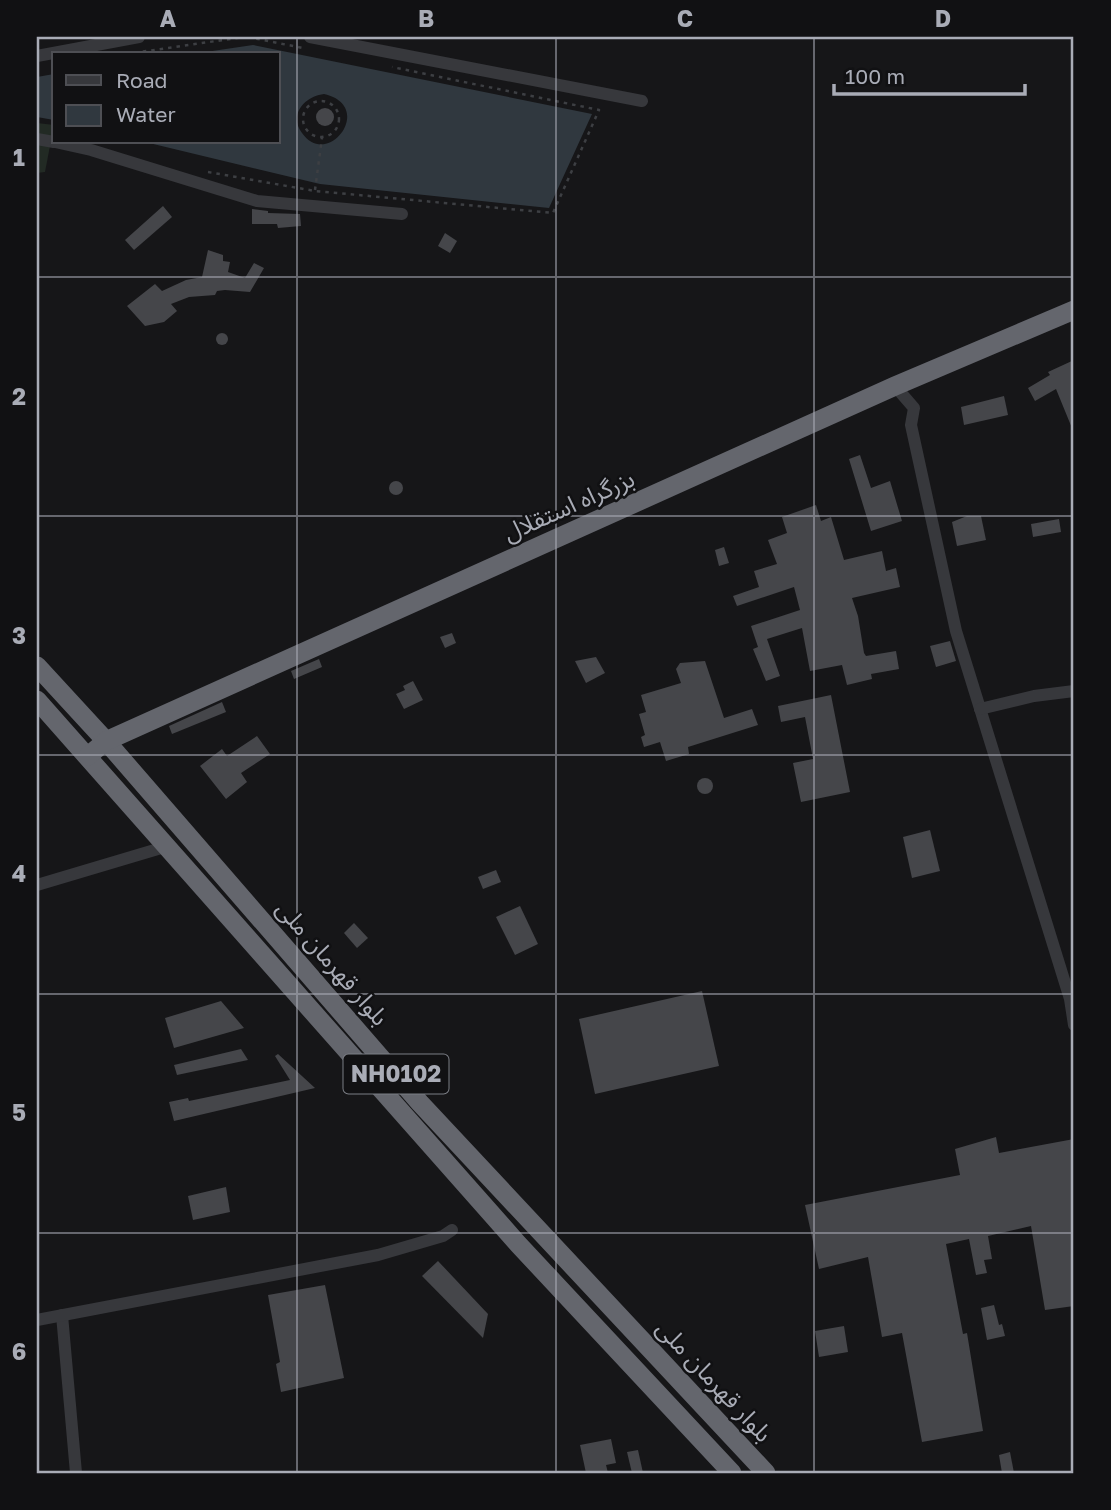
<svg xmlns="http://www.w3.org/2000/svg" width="1111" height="1510" viewBox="0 0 1111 1510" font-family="'Golos Text','Noto Sans Arabic',sans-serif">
	<rect width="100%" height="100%" fill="#161618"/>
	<!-- green -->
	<path fill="#222a24" d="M 37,123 L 54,125 L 45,172 L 37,173 Z"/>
	<!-- water -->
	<g fill="#30383f" fill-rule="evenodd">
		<path d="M 253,45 L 592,114 L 549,208 L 320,184 L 145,142 L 278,142 L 278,54 L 192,54 ZM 324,94 C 376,106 328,170 302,133 C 288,115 305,96 324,94 Z"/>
		<path d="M 54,74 L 54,120 L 37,117 L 37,77 Z"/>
	</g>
	<!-- building -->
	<g fill="#45464a">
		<circle cx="325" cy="117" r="9"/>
		<path d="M 163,206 L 172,217 L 134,250 L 125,240 Z"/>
		<path d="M 252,209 L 268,211 L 268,213 L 300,214 L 301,226 L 278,228 L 277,224 L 252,224 Z"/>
		<path d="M 445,233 L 457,241 L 450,253 L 438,246 Z"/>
		<path d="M 208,250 L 223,255 L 223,261 L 230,262 L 228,272 L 245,278 L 254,263 L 264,268 L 250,292 L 225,290 L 217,291 L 215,295 L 189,297 L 171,304 L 177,311 L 164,322 L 145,326 L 127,306 L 155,284 L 162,291 L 186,280 L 202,277 Z"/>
		<circle cx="222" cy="339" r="6"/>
		<path d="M 1074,360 L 1074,433 L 1056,389 L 1035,401 L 1028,388 L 1050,375 L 1048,372 Z"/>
		<path d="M 1004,396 L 1008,415 L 964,425 L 961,407 Z"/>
		<path d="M 860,455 L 871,488 L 890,481 L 902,521 L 871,531 L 849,459 Z"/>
		<circle cx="396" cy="488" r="7"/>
		<path d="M 816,505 L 821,521 L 831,517 L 844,560 L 882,551 L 886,571 L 896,568 L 900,587 L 852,598 L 858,616 L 864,653 L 866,656 L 896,651 L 899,669 L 871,674 L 872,679 L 847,685 L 842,665 L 810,671 L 802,628 L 767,639 L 780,676 L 766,681 L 753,649 L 758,647 L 751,626 L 800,610 L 794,587 L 737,606 L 733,596 L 759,587 L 754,571 L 777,564 L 768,540 L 787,533 L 782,517 Z"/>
		<path d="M 967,516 L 981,516 L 986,540 L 957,546 L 952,522 Z"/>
		<path d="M 1059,519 L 1061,532 L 1033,537 L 1031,524 Z"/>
		<path d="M 724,547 L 729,563 L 719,566 L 715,550 Z"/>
		<path d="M 452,633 L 456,643 L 445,648 L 440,637 Z"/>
		<path d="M 950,641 L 956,661 L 936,667 L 930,646 Z"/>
		<path d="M 596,657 L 605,673 L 586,683 L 575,661 Z"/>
		<path d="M 319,659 L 322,667 L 294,679 L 291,671 Z"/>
		<path d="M 705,661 L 724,718 L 752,709 L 758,725 L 688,747 L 689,754 L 666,761 L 660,742 L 644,747 L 641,737 L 645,735 L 639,714 L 646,712 L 641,695 L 681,683 L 676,669 L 680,663 Z"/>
		<path d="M 413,681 L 423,700 L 404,709 L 396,694 L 405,690 L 403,686 Z"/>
		<path d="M 831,695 L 850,792 L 801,802 L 793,763 L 813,759 L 805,717 L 781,722 L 778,706 Z"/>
		<path d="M 222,702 L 226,712 L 172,734 L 169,726 Z"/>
		<path d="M 257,736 L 270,754 L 241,773 L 247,782 L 226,799 L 200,766 L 222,749 L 227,756 Z"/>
		<circle cx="705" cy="786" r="8"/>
		<path d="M 930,830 L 940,871 L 912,878 L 903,837 Z"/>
		<path d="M 496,870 L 501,882 L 483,889 L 478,877 Z"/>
		<path d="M 520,906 L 538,944 L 515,955 L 496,917 Z"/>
		<path d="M 354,923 L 368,938 L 357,948 L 344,933 Z"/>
		<path d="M 702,991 L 719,1066 L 595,1094 L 579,1019 Z"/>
		<path d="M 221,1001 L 244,1028 L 174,1048 L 165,1018 Z"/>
		<path d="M 241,1049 L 248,1060 L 177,1075 L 174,1065 Z"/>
		<path d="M 278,1054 L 315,1088 L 174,1121 L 169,1102 L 188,1098 L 189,1101 L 290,1080 L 275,1056 Z"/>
		<path d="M 996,1137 L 999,1153 L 1074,1139 L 1074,1306 L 1045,1310 L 1031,1226 L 988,1236 L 992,1259 L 984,1260 L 987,1273 L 976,1275 L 969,1239 L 946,1244 L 963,1334 L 967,1333 L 983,1431 L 922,1442 L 902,1333 L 882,1337 L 868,1257 L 819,1269 L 805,1205 L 960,1175 L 955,1149 Z"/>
		<path d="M 226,1187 L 230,1212 L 193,1220 L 188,1196 Z"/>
		<path d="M 438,1261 L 488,1314 L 483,1338 L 422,1276 Z"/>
		<path d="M 325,1285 L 344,1378 L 281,1392 L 276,1364 L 280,1362 L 268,1295 Z"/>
		<path d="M 994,1305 L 999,1325 L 1002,1324 L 1005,1336 L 987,1340 L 981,1308 Z"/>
		<path d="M 844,1326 L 848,1352 L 819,1357 L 815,1331 Z"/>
		<path d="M 611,1439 L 616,1463 L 606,1465 L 608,1473 L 586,1473 L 580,1445 Z"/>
		<path d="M 638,1450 L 643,1473 L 632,1473 L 627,1452 Z"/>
		<path d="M 1010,1452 L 1014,1473 L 1002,1473 L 999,1455 Z"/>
	</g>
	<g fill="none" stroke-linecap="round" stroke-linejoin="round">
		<!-- path -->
		<g stroke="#3d3f43" stroke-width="2.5" stroke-dasharray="3.5 5" stroke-linecap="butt">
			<path d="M 248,37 L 303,48"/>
			<path d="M 126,54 L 244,37"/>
			<circle cx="321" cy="119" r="18"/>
			<path d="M 208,172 L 315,191 L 553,213 L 599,110 L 392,67"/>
			<path d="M 315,190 L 322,138"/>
		</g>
		<!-- minor -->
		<g stroke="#37383c" stroke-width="12">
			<path d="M 310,37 L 642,101"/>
			<path d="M 37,56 L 139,37"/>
			<path d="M 37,139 L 54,142"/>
			<path d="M 55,142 L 91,150 L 257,201 L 402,214"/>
			<path d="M 895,386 L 914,408 L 911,425 L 956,631 L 1070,999 L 1074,1025"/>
			<path d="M 980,709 L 1034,696 L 1074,691"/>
			<path d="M 37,885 L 168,846"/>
			<path d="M 62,1315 L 76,1473"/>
			<path d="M 37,1320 L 378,1255 L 443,1236 L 452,1230"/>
		</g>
		<!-- highway -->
		<g stroke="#64666d" stroke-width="19">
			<path d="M 37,666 L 106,741 L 420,1103 L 766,1473"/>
			<path d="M 37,700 L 518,1244 L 732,1473"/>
			<path d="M 88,756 L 106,741 L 895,386 L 1074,310"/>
		</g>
	</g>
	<!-- grid -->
	<path fill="none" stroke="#a9acb6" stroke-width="2" stroke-opacity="0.55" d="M 297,37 L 297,1473M 556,37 L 556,1473M 814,37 L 814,1473M 37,277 L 1074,277M 37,516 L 1074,516M 37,755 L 1074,755M 37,994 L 1074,994M 37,1233 L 1074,1233"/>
	<g text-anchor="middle" stroke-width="5" stroke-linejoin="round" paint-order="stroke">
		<!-- shield labels -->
		<rect fill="#111113" stroke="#7b7e85" stroke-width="2" x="343.5" y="1054.5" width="105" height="39" rx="5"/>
		<g font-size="23" font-weight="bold" fill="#a9acb6">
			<text x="396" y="1082">NH0102</text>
		</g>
		<!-- street labels -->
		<g font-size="24" fill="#a9acb6" stroke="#111113">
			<text transform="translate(569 506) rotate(-24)" y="8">بزرگراه استقلال</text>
			<text transform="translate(332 963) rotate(49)" y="8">بلوار قهرمان ملی</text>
			<text transform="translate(714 1381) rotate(47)" y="8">بلوار قهرمان ملی</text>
		</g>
	</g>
	<!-- border -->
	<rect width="1111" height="1510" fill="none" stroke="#111113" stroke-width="77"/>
	<!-- legend -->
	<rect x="52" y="52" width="228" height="91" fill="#111113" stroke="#4e4f54" stroke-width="2"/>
	<rect x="66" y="75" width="35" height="10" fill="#37383c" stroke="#4e4f54" stroke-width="2"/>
	<text x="116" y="88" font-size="21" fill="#a9acb6">Road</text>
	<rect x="66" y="105" width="35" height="21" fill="#30383f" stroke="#4e4f54" stroke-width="2"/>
	<text x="116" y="122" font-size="21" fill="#a9acb6">Water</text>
	<!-- scale -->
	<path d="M834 84v10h191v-10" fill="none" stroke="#a9acb6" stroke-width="3.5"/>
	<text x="845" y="84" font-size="21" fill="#a9acb6" stroke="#111113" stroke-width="5" paint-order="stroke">100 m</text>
	<rect x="38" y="38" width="1034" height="1434" fill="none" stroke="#a9acb6" stroke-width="2.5"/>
	<g font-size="23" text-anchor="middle" font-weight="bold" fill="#a9acb6">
		<text x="168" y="27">A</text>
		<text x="426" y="27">B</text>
		<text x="685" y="27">C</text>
		<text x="943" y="27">D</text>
		<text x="19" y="166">1</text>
		<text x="19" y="405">2</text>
		<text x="19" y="644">3</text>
		<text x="19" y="882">4</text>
		<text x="19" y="1121">5</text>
		<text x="19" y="1360">6</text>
	</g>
</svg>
